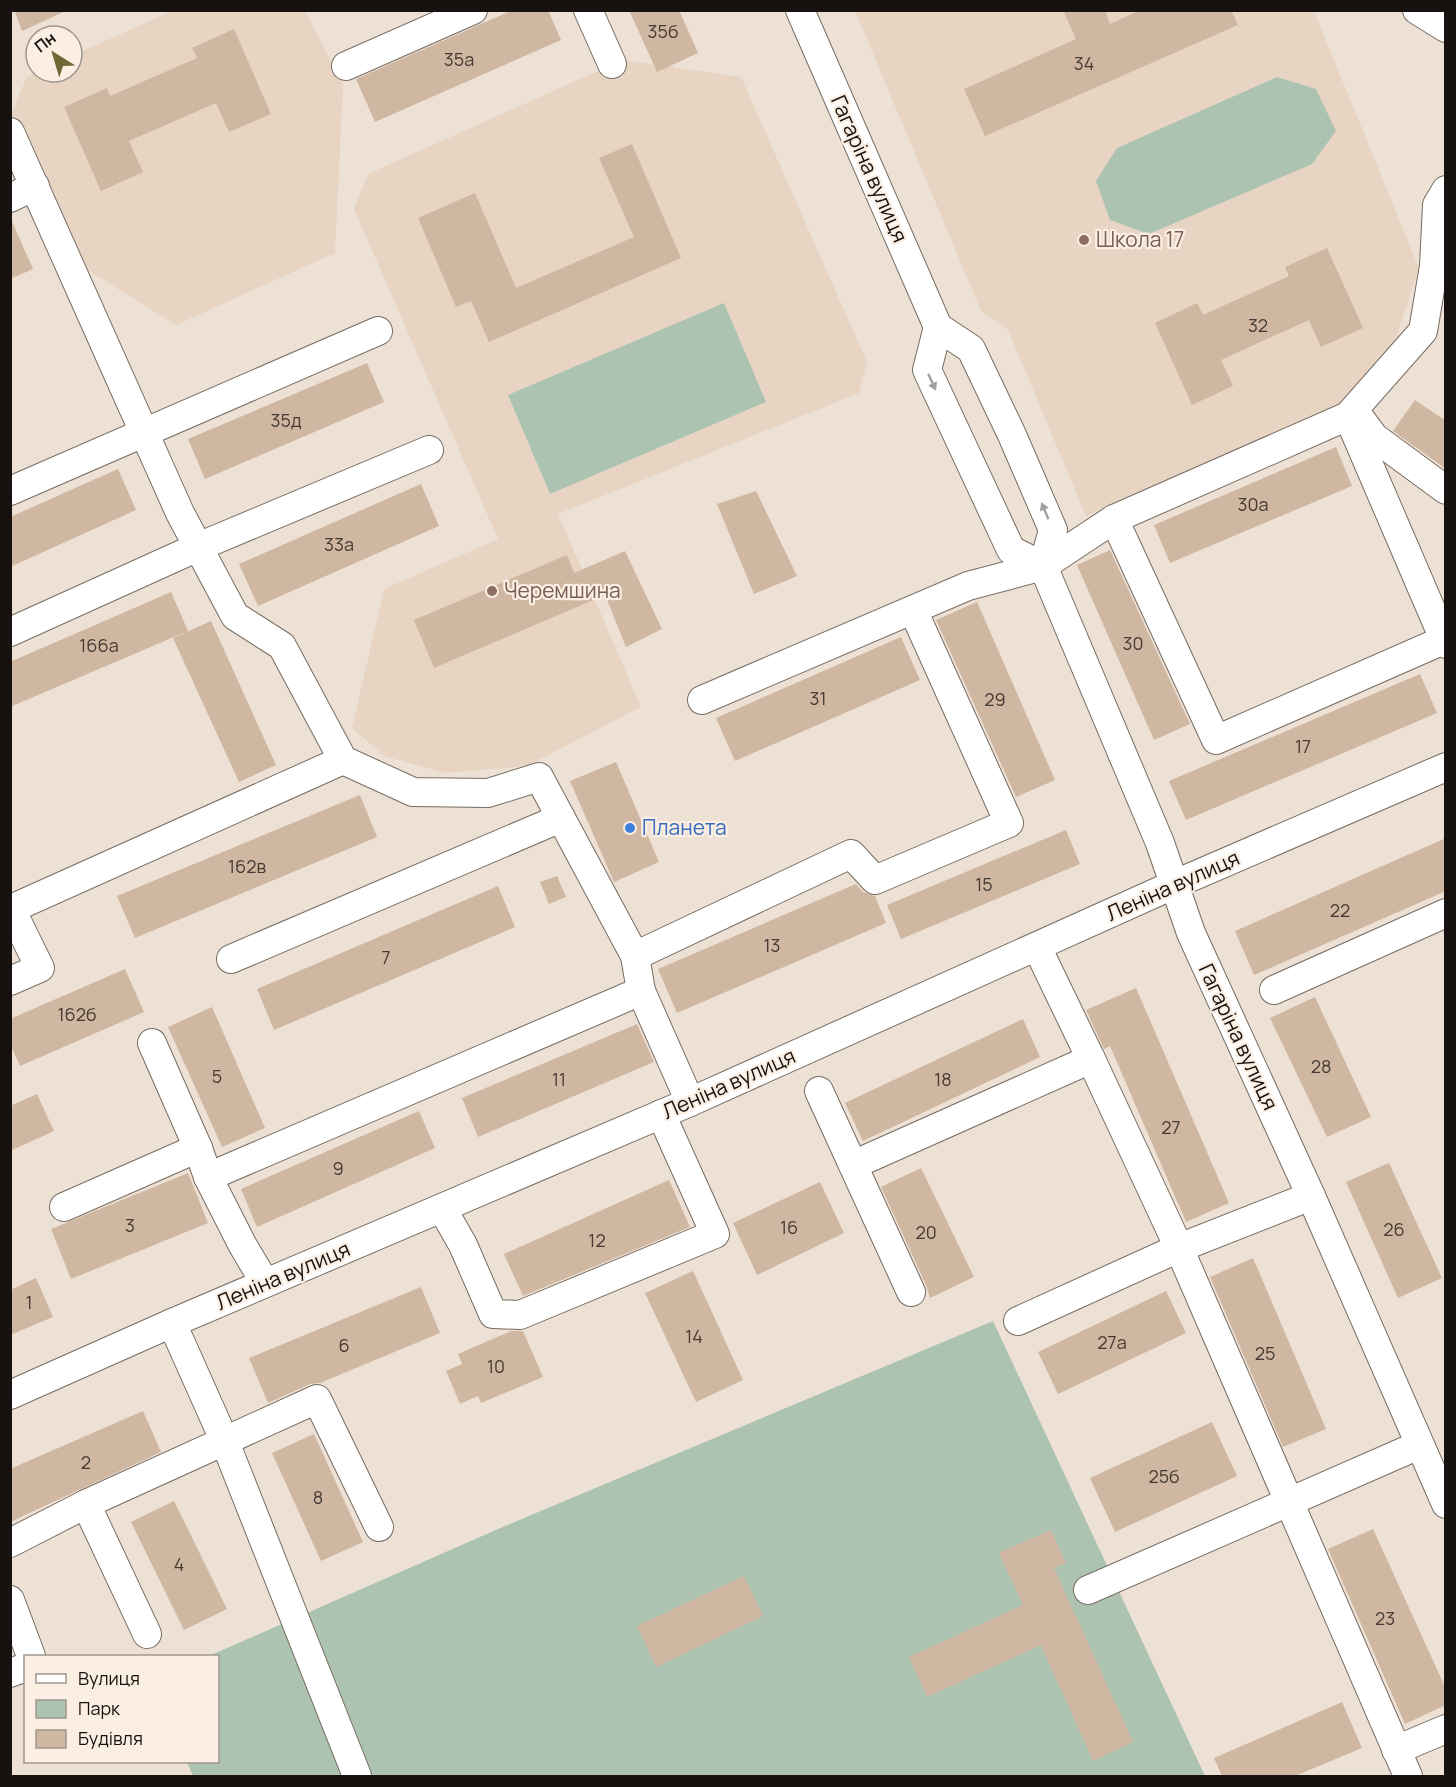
<svg xmlns="http://www.w3.org/2000/svg" width="1456" height="1787" viewBox="0 0 1456 1787" font-family="Manrope,sans-serif">
	<rect width="100%" height="100%" fill="#ede1d5"/>
	<!-- built -->
	<g fill="#e7d4c3">
		<path d="M 858,10 L 1314,11 L 1419,268 L 1395,341 L 1338,405 L 1086,516 L 1008,330 L 981,311 L 856,13 Z"/>
		<path d="M 172,11 L 305,11 L 343,84 L 335,253 L 176,325 L 83,267 L 11,114 L 27,77 L 37,72 L 72,72 L 72,56 Z"/>
		<path d="M 622,60 L 741,77 L 867,362 L 859,393 L 558,514 L 641,707 L 527,766 L 445,773 L 384,756 L 352,728 L 384,589 L 498,539 L 354,209 L 368,174 Z"/>
	</g>
	<!-- green -->
	<g fill="#adc3b1">
		<path d="M 1277,77 L 1316,89 L 1336,131 L 1312,164 L 1149,234 L 1110,220 L 1096,181 L 1117,148 Z"/>
		<path d="M 724,303 L 766,402 L 550,494 L 508,395 Z"/>
		<path d="M 993,1321 L 1205,1776 L 193,1776 L 187,1762 L 218,1762 L 218,1656 L 209,1656 L 498,1529 Z"/>
	</g>
	<!-- building -->
	<g fill="#d0b7a1">
		<path d="M 14,10 L 68,10 L 22,31 Z"/>
		<path d="M 513,10 L 548,10 L 561,40 L 375,122 L 356,79 Z"/>
		<path d="M 629,10 L 679,10 L 698,53 L 657,72 Z"/>
		<path d="M 1063,10 L 1105,10 L 1110,24 L 1141,10 L 1231,10 L 1238,25 L 985,136 L 964,89 L 1076,39 Z"/>
		<path d="M 234,29 L 271,114 L 229,132 L 216,103 L 129,141 L 143,172 L 101,191 L 64,107 L 107,88 L 110,96 L 197,58 L 192,48 Z"/>
		<path d="M 632,144 L 681,258 L 489,342 L 471,301 L 456,307 L 418,218 L 475,193 L 516,288 L 634,237 L 599,158 Z"/>
		<path d="M 10,217 L 33,269 L 10,279 Z"/>
		<path d="M 1327,248 L 1363,328 L 1321,347 L 1309,320 L 1221,360 L 1233,386 L 1192,405 L 1155,323 L 1197,303 L 1203,315 L 1289,276 L 1285,267 Z"/>
		<path d="M 367,363 L 384,402 L 205,479 L 188,439 Z"/>
		<path d="M 1415,400 L 1446,421 L 1446,469 L 1393,431 Z"/>
		<path d="M 1336,447 L 1352,486 L 1170,563 L 1154,525 Z"/>
		<path d="M 118,469 L 136,510 L 10,567 L 10,517 Z"/>
		<path d="M 421,484 L 439,526 L 258,606 L 239,564 Z"/>
		<path d="M 756,491 L 797,576 L 754,594 L 717,504 Z"/>
		<path d="M 1110,550 L 1190,724 L 1154,740 L 1077,565 Z"/>
		<path d="M 625,551 L 662,629 L 626,647 L 605,595 L 434,668 L 414,620 L 567,555 L 574,573 Z"/>
		<path d="M 171,592 L 188,631 L 10,707 L 10,662 Z"/>
		<path d="M 977,602 L 1055,780 L 1016,797 L 936,620 Z"/>
		<path d="M 211,621 L 276,765 L 239,782 L 173,638 Z"/>
		<path d="M 901,637 L 920,680 L 735,761 L 716,718 Z"/>
		<path d="M 1420,674 L 1437,713 L 1186,820 L 1169,781 Z"/>
		<path d="M 616,762 L 659,862 L 614,882 L 570,781 Z"/>
		<path d="M 360,795 L 377,837 L 135,938 L 117,896 Z"/>
		<path d="M 1066,830 L 1080,864 L 901,939 L 887,905 Z"/>
		<path d="M 1446,838 L 1446,891 L 1254,975 L 1235,931 Z"/>
		<path d="M 557,876 L 566,897 L 549,904 L 540,882 Z"/>
		<path d="M 856,884 L 863,892 L 875,896 L 886,923 L 677,1013 L 658,969 Z"/>
		<path d="M 498,886 L 515,927 L 274,1030 L 257,989 Z"/>
		<path d="M 125,969 L 144,1012 L 20,1066 L 10,1044 L 10,1019 Z"/>
		<path d="M 1136,988 L 1229,1203 L 1186,1222 L 1110,1046 L 1104,1049 L 1086,1010 Z"/>
		<path d="M 1315,997 L 1371,1117 L 1327,1137 L 1270,1018 Z"/>
		<path d="M 212,1007 L 265,1128 L 222,1147 L 168,1027 Z"/>
		<path d="M 1023,1019 L 1040,1057 L 863,1141 L 845,1103 Z"/>
		<path d="M 637,1024 L 654,1062 L 478,1137 L 462,1098 Z"/>
		<path d="M 37,1094 L 54,1131 L 10,1151 L 10,1106 Z"/>
		<path d="M 419,1111 L 435,1148 L 257,1227 L 241,1189 Z"/>
		<path d="M 1389,1163 L 1442,1278 L 1398,1298 L 1346,1182 Z"/>
		<path d="M 921,1168 L 974,1277 L 930,1298 L 926,1285 L 881,1187 Z"/>
		<path d="M 188,1173 L 208,1223 L 71,1279 L 51,1229 Z"/>
		<path d="M 669,1180 L 690,1227 L 523,1296 L 504,1254 Z"/>
		<path d="M 820,1182 L 844,1233 L 757,1275 L 733,1223 Z"/>
		<path d="M 1253,1258 L 1326,1429 L 1283,1447 L 1210,1277 Z"/>
		<path d="M 693,1271 L 743,1380 L 696,1402 L 645,1293 Z"/>
		<path d="M 36,1278 L 53,1317 L 10,1335 L 10,1290 Z"/>
		<path d="M 421,1287 L 440,1333 L 320,1383 L 310,1384 L 268,1403 L 249,1358 Z"/>
		<path d="M 1166,1291 L 1186,1333 L 1058,1394 L 1038,1352 Z"/>
		<path d="M 511,1331 L 523,1331 L 543,1377 L 481,1403 L 478,1396 L 460,1404 L 446,1371 L 462,1364 L 458,1354 Z"/>
		<path d="M 143,1411 L 161,1452 L 10,1522 L 10,1469 Z"/>
		<path d="M 1212,1422 L 1237,1476 L 1115,1532 L 1090,1478 Z"/>
		<path d="M 314,1434 L 363,1542 L 321,1561 L 272,1453 Z"/>
		<path d="M 174,1501 L 227,1609 L 184,1630 L 131,1522 Z"/>
		<path d="M 1373,1529 L 1446,1689 L 1446,1705 L 1405,1724 L 1328,1549 Z"/>
		<path d="M 1051,1530 L 1066,1563 L 1054,1568 L 1133,1742 L 1093,1761 L 1041,1645 L 927,1697 L 909,1657 L 1023,1605 L 999,1553 Z"/>
		<path d="M 744,1576 L 763,1616 L 656,1667 L 637,1626 Z"/>
		<path d="M 1342,1702 L 1362,1748 L 1295,1776 L 1222,1776 L 1214,1758 Z"/>
	</g>
	<g fill="none" stroke-linecap="round" stroke-linejoin="round">
		<defs>
			<g id="minor">
				<path d="M 588,10 L 612,64"/>
				<path d="M 800,10 L 938,327 L 971,349 L 1012,435 L 1053,530 L 1043,566 L 1160,843 L 1191,933 L 1311,1196 L 1446,1504"/>
				<path d="M 1417,10 L 1446,28"/>
				<path d="M 346,66 L 473,10"/>
				<path d="M 10,132 L 180,513 L 235,616 L 282,646 L 343,760 L 413,792 L 488,793 L 539,777 L 635,956 L 641,991 L 690,1102"/>
				<path d="M 10,198 L 35,186"/>
				<path d="M 938,327 L 927,370 L 1011,550 L 1043,566"/>
				<path d="M 1357,414 L 1374,437 L 1446,490"/>
				<path d="M 1348,416 L 1446,644"/>
				<path d="M 10,491 L 378,331"/>
				<path d="M 1114,519 L 1216,740 L 1446,639"/>
				<path d="M 10,632 L 198,547 L 429,450"/>
				<path d="M 702,700 L 968,586 L 1043,566 L 1114,519 L 1348,416 L 1423,331 L 1434,266 L 1437,205 L 1446,190"/>
				<path d="M 10,907 L 40,968 L 10,981"/>
				<path d="M 11,909 L 343,760"/>
				<path d="M 635,956 L 851,854 L 875,880 L 1009,823 L 913,610"/>
				<path d="M 231,959 L 561,818"/>
				<path d="M 1274,990 L 1446,913"/>
				<path d="M 152,1043 L 198,1148 L 208,1177 L 242,1244 L 265,1283"/>
				<path d="M 1091,1059 L 1179,1248 L 1408,1776"/>
				<path d="M 819,1091 L 911,1292"/>
				<path d="M 853,1165 L 1091,1059 L 1037,947"/>
				<path d="M 208,1177 L 641,991"/>
				<path d="M 64,1207 L 198,1148"/>
				<path d="M 442,1208 L 463,1245 L 493,1314 L 520,1315 L 715,1234 L 661,1114"/>
				<path d="M 1018,1321 L 1179,1248 L 1311,1196"/>
				<path d="M 172,1323 L 225,1442 L 357,1776"/>
				<path d="M 10,1395 L 172,1323 L 690,1102 L 1173,885 L 1446,767"/>
				<path d="M 86,1504 L 147,1634"/>
				<path d="M 10,1543 L 86,1504 L 317,1399 L 379,1527"/>
				<path d="M 1088,1590 L 1419,1445"/>
				<path d="M 10,1600 L 31,1656"/>
				<path d="M 10,1673 L 26,1667"/>
				<path d="M 1396,1750 L 1446,1729"/>
			</g>
		</defs>
		<!-- minor casing -->
		<use href="#minor" stroke="#776c62" stroke-width="30"/>
		<!-- minor -->
		<use href="#minor" stroke="#fff" stroke-width="28"/>
	</g>
	<!-- one-way arrows -->
	<defs><path id="oneway-solid" d="M-6-.8H1V-3.2L6.5 0L1 3.2V.8H-6Z" transform="scale(1.5)"/></defs>
	<g fill="#a2a09f">
		<use href="#oneway-solid" transform="translate(932 382) rotate(65)"/>
		<use href="#oneway-solid" transform="translate(1045 511) rotate(-113)"/>
	</g>
	<!-- markers -->
	<g fill="#8d6e63" stroke="#fbeee2" stroke-width="2">
		<circle cx="1084" cy="240" r="6"/>
		<circle cx="492" cy="591" r="6"/>
	</g>
	<circle fill="#3f7fe0" stroke="#fbeee2" stroke-width="2" cx="630" cy="828" r="6"/>
	<g text-anchor="middle" stroke-width="4.5" stroke-linejoin="round" paint-order="stroke">
		<!-- number labels -->
		<g font-size="18" fill="#453b34">
			<text x="663" y="38">35б</text>
			<text x="459" y="66">35а</text>
			<text x="1084" y="70">34</text>
			<text x="1258" y="332">32</text>
			<text x="286" y="427">35д</text>
			<text x="1253" y="511">30а</text>
			<text x="339" y="551">33а</text>
			<text x="1133" y="650">30</text>
			<text x="99" y="652">166а</text>
			<text x="818" y="705">31</text>
			<text x="995" y="706">29</text>
			<text x="1303" y="753">17</text>
			<text x="247" y="873">162в</text>
			<text x="984" y="891">15</text>
			<text x="1340" y="917">22</text>
			<text x="772" y="952">13</text>
			<text x="386" y="964">7</text>
			<text x="77" y="1021">162б</text>
			<text x="1321" y="1073">28</text>
			<text x="217" y="1083">5</text>
			<text x="559" y="1086">11</text>
			<text x="943" y="1086">18</text>
			<text x="1171" y="1134">27</text>
			<text x="338" y="1175">9</text>
			<text x="130" y="1232">3</text>
			<text x="789" y="1234">16</text>
			<text x="1394" y="1236">26</text>
			<text x="926" y="1239">20</text>
			<text x="597" y="1247">12</text>
			<text x="29" y="1309">1</text>
			<text x="694" y="1343">14</text>
			<text x="1112" y="1349">27а</text>
			<text x="344" y="1352">6</text>
			<text x="1265" y="1360">25</text>
			<text x="496" y="1373">10</text>
			<text x="86" y="1469">2</text>
			<text x="1164" y="1483">25б</text>
			<text x="318" y="1504">8</text>
			<text x="179" y="1571">4</text>
			<text x="1385" y="1625">23</text>
		</g>
		<!-- street labels -->
		<g font-size="21" fill="#17120f" stroke="#fbeee2">
			<text transform="translate(869 169) rotate(66)" y="7">Гагаріна вулиця</text>
			<text transform="translate(1173 886) rotate(-24)" y="7">Леніна вулиця</text>
			<text transform="translate(1238 1037) rotate(65)" y="7">Гагаріна вулиця</text>
			<text transform="translate(729 1084) rotate(-24)" y="7">Леніна вулиця</text>
			<text transform="translate(283 1276) rotate(-23)" y="7">Леніна вулиця</text>
		</g>
		<!-- education labels -->
		<g font-size="21" fill="#785e54" stroke="#fbeee2" text-anchor="start">
			<text x="1096" y="247">Школа 17</text>
			<text x="504" y="598">Черемшина</text>
		</g>
		<!-- shop labels -->
		<g font-size="21" fill="#366cbe" stroke="#fbeee2" text-anchor="start">
			<text x="642" y="835">Планета</text>
		</g>
	</g>
	<!-- border -->
	<rect width="1456" height="1787" fill="none" stroke="#17120f" stroke-width="24"/>
	<!-- legend -->
	<rect x="24" y="1655" width="195" height="108" fill="#fbeee2" stroke="#a0968e" stroke-width="1.5"/>
	<rect x="36" y="1674" width="30" height="9" fill="#ffffff" stroke="#a0968e" stroke-width="1.5"/>
	<text x="78" y="1685" font-size="18" fill="#17120f">Вулиця</text>
	<rect x="36" y="1700" width="30" height="18" fill="#adc3b1" stroke="#a0968e" stroke-width="1.5"/>
	<text x="78" y="1715" font-size="18" fill="#17120f">Парк</text>
	<rect x="36" y="1730" width="30" height="18" fill="#d0b7a1" stroke="#a0968e" stroke-width="1.5"/>
	<text x="78" y="1745" font-size="18" fill="#17120f">Будівля</text>
	<!-- north arrow -->
	<g transform="translate(54 54) rotate(323)"><circle r="28" fill="#fbeee2" stroke="#a0968e" stroke-width="1.5"/>
	<path d="M0-4.5L10 22L0 15L-10 22Z" fill="#716734"/>
	<text y="-9" font-size="16" font-weight="bold" text-anchor="middle" fill="#17120f">Пн</text>
	</g>
</svg>
